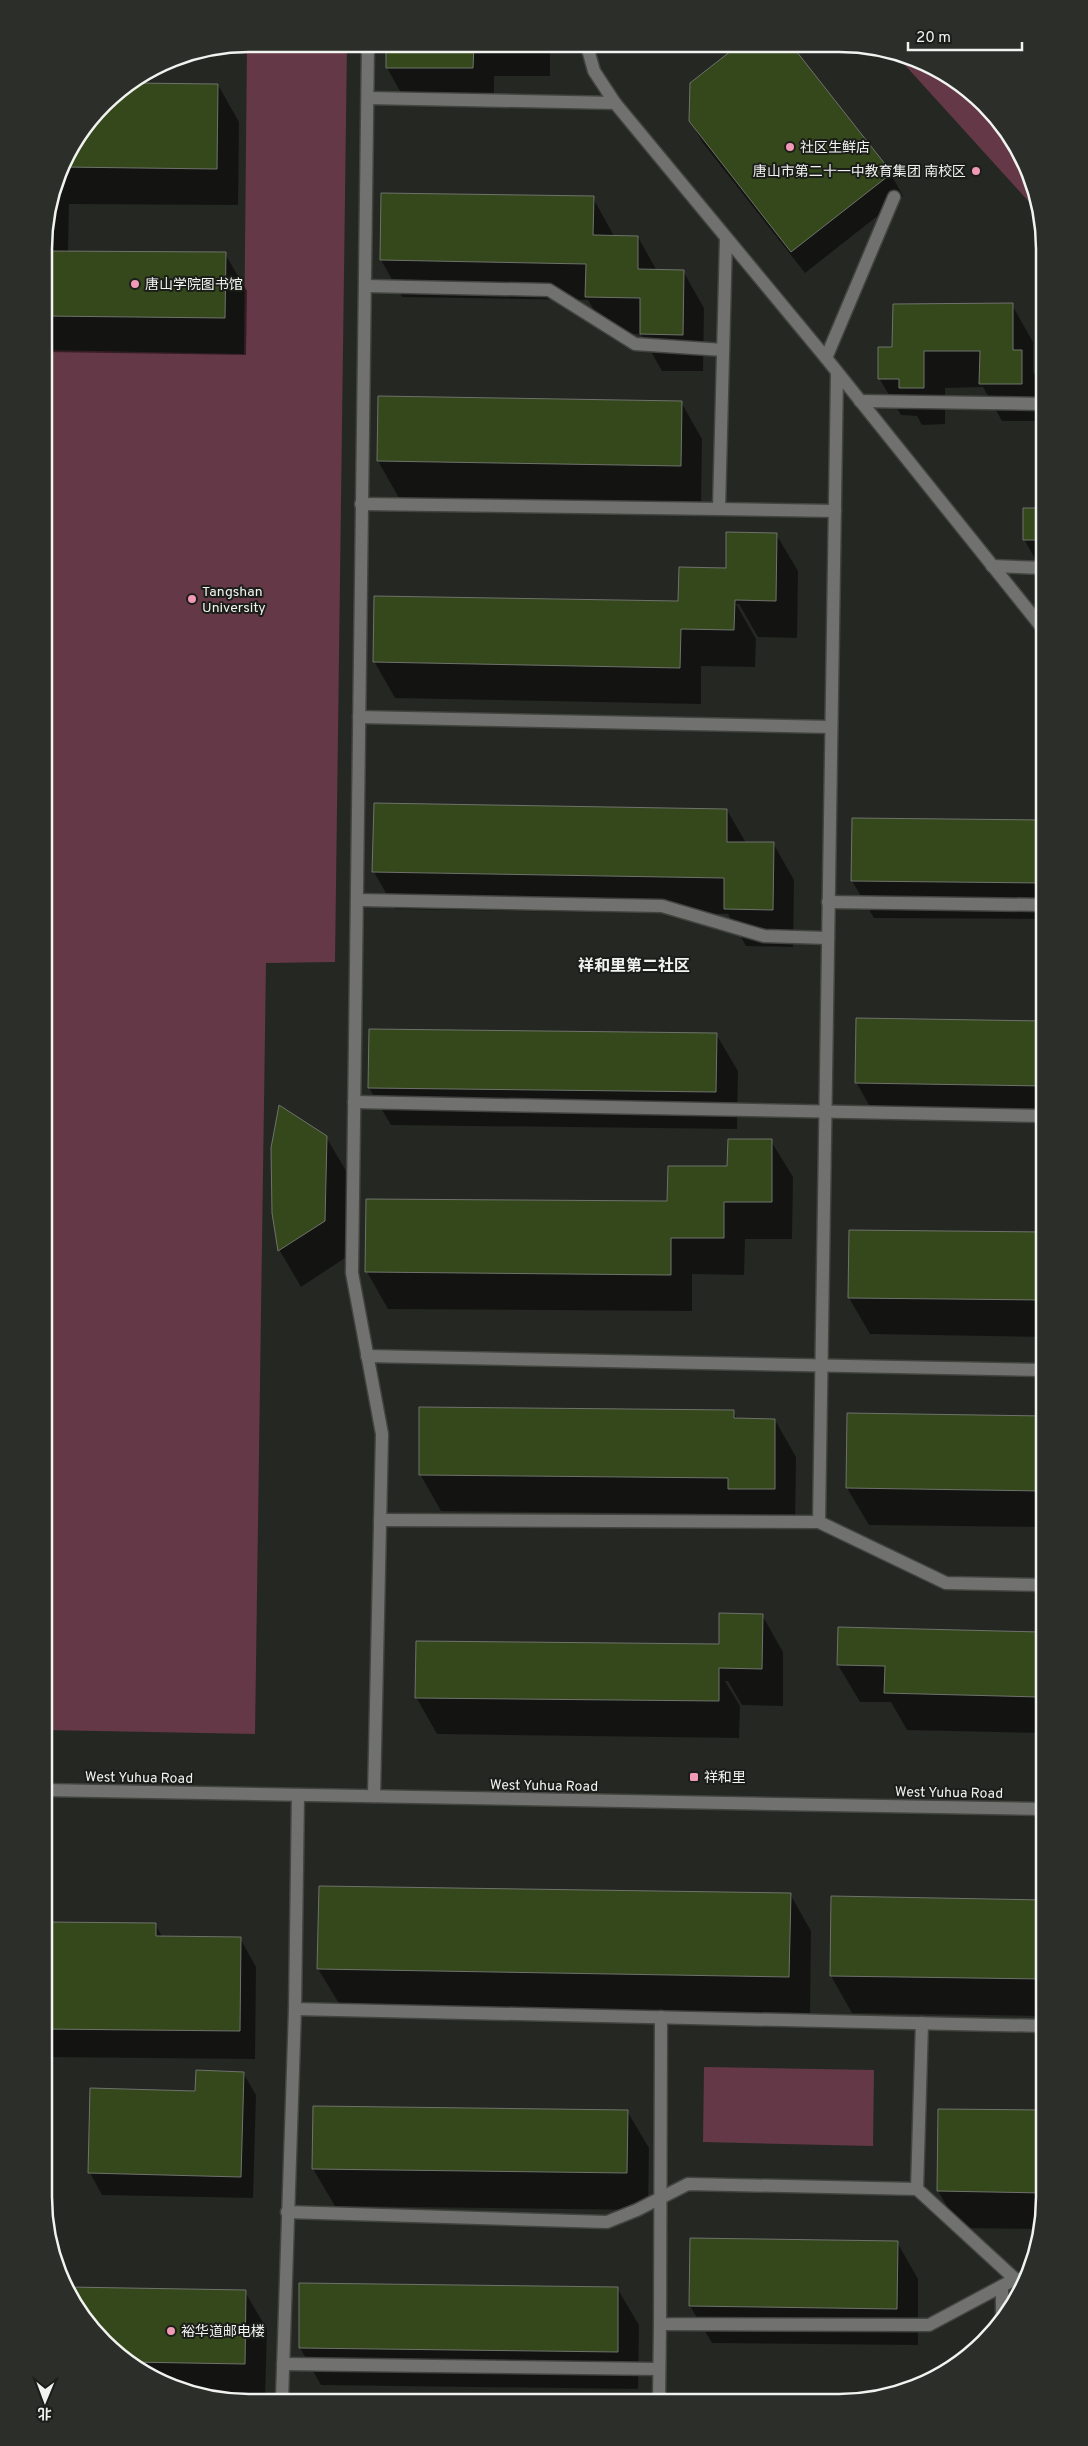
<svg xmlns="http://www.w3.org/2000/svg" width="1088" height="2446" viewBox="0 0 1088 2446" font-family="Overpass,'Noto Sans SC',sans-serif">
	<rect width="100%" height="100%" fill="#252722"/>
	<!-- green -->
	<g fill="#643847">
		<path d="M 247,44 L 347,44 L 335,962 L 266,963 L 255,1734 L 44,1730 L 44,350 L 244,354 Z"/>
		<path d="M 894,53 C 906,57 920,60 931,65 C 985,94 1031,152 1040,214 Z"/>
		<path d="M 704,2067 L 874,2070 L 873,2146 L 703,2142 Z"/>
	</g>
	<!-- shadow -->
	<g fill="#0007">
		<path d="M 387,45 L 550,46 L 550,76 L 494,76 L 494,105 L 408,105 L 387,68 Z"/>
		<path d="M 738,47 L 791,47 L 891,174 L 903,196 L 805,273 L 703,143 L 690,121 L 691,84 Z"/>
		<path d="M 131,84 L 218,85 L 239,122 L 238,205 L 69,204 L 68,252 L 225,254 L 247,291 L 246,355 L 44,352 L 44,235 L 65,158 L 113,95 Z"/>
		<path d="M 593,198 L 614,236 L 638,237 L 657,271 L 683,271 L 704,308 L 703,371 L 662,371 L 641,334 L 608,334 L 588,300 L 402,297 L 381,260 Z"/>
		<path d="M 1012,305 L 1033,342 L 1033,372 L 1043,388 L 1043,421 L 1002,421 L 983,387 L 945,388 L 945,424 L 922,425 L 917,416 L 901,415 L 879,378 L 893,349 Z"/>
		<path d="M 681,402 L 702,439 L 701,502 L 399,498 L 378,461 Z"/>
		<path d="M 1038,466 L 1044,466 L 1044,575 L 1024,539 L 1038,510 Z"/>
		<path d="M 776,534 L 798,571 L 797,638 L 758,637 L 739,604 L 736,604 L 756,639 L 755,667 L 701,666 L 701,704 L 395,698 L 374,661 L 680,603 Z"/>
		<path d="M 727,810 L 746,843 L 773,843 L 794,880 L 793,947 L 746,946 L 728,914 L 395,909 L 374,872 Z"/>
		<path d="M 853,819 L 1044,821 L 1044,919 L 874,918 L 852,881 Z"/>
		<path d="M 857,1019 L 1044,1023 L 1044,1122 L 877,1119 L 856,1082 Z"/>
		<path d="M 716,1034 L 738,1071 L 737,1129 L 391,1125 L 369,1088 Z"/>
		<path d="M 326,1137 L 348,1174 L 345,1258 L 301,1287 L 280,1251 L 273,1213 Z"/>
		<path d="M 771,1141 L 793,1177 L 792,1239 L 745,1239 L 744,1275 L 692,1274 L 692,1311 L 388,1309 L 367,1272 L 367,1200 L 668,1203 Z"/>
		<path d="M 850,1232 L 1044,1233 L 1044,1337 L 870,1334 L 849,1298 Z"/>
		<path d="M 733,1411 L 738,1420 L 775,1420 L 796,1457 L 795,1526 L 751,1526 L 744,1514 L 441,1511 L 420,1474 Z"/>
		<path d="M 1044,1417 L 1044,1527 L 869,1525 L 847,1488 Z"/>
		<path d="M 762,1615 L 783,1652 L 783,1706 L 742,1705 L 728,1681 L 725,1681 L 740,1706 L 739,1738 L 437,1734 L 416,1697 L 720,1646 Z"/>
		<path d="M 1039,1633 L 1044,1641 L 1044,1733 L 907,1730 L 891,1702 L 860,1702 L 838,1665 Z"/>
		<path d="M 790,1894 L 811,1931 L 810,2013 L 340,2005 L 318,1969 Z"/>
		<path d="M 1044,1901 L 1044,2016 L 852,2013 L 831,1976 Z"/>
		<path d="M 44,1923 L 155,1924 L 163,1938 L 240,1938 L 256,1967 L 255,2059 L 44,2057 Z"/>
		<path d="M 243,2073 L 256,2095 L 253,2198 L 102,2195 L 90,2173 L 197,2092 Z"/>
		<path d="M 627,2111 L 649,2148 L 648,2210 L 335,2206 L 313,2169 Z"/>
		<path d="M 1044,2111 L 1044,2211 L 1040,2229 L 960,2228 L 938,2191 Z"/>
		<path d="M 691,2239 L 897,2242 L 918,2279 L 918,2345 L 712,2343 L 690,2306 Z"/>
		<path d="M 617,2288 L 639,2325 L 638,2389 L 321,2385 L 300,2348 Z"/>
		<path d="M 68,2289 L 245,2292 L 267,2329 L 265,2399 L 209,2398 L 159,2381 L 113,2351 L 78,2311 Z"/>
	</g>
	<!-- building -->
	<g fill="#34481b" stroke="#6f726c">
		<path d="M 386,45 L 474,45 L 473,68 L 386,68 Z"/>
		<path d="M 736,47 L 793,47 L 892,173 L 791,252 L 689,121 L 690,83 Z"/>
		<path d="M 133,83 L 218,84 L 217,169 L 63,167 L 65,158 L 113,95 Z"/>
		<path d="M 381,193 L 594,196 L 593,235 L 638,236 L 638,269 L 684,270 L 683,335 L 640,334 L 640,298 L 585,297 L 586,264 L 380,260 Z"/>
		<path d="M 48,223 L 47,251 L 226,252 L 225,318 L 44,316 L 44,235 Z"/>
		<path d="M 1013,303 L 1013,350 L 1022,350 L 1022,384 L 979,384 L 980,351 L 924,351 L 924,388 L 899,388 L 899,379 L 878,379 L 878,347 L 892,347 L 893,304 Z"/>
		<path d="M 378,396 L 682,401 L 681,466 L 377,461 Z"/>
		<path d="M 1037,465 L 1044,465 L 1044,549 L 1044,540 L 1023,540 L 1023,508 L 1037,508 Z"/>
		<path d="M 726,532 L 777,533 L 776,601 L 735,600 L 734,630 L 681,629 L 680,668 L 373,662 L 374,596 L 678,601 L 679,567 L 726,568 Z"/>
		<path d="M 374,803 L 727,809 L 727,842 L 774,842 L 773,910 L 724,909 L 724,878 L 372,872 Z"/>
		<path d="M 852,818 L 1044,820 L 1044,883 L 851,881 Z"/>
		<path d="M 856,1018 L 1044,1021 L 1044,1086 L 855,1083 Z"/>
		<path d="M 369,1029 L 717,1033 L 716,1092 L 368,1088 Z"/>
		<path d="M 279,1105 L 327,1136 L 325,1221 L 278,1251 L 272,1213 L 271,1148 Z"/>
		<path d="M 728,1139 L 772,1139 L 772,1202 L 724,1202 L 724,1238 L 671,1238 L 671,1275 L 365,1272 L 366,1199 L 667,1201 L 668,1166 L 727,1166 Z"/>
		<path d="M 849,1230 L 1044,1232 L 1044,1300 L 848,1298 Z"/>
		<path d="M 419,1407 L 734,1410 L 734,1418 L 775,1419 L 775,1489 L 728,1489 L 728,1478 L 419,1475 Z"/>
		<path d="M 847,1413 L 1044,1416 L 1044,1491 L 846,1488 Z"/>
		<path d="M 719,1613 L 763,1614 L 762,1669 L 719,1668 L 719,1701 L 415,1698 L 416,1641 L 719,1644 Z"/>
		<path d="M 838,1627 L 1040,1632 L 1039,1697 L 884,1693 L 885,1666 L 837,1665 Z"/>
		<path d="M 319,1886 L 791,1893 L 789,1977 L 317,1969 Z"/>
		<path d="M 831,1896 L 1044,1900 L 1044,1979 L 830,1976 Z"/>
		<path d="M 44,1922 L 156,1923 L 156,1936 L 241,1937 L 240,2031 L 44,2029 Z"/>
		<path d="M 196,2070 L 244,2072 L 241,2177 L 88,2173 L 90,2088 L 195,2091 Z"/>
		<path d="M 313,2106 L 628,2110 L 627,2173 L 312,2169 Z"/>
		<path d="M 938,2109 L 1044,2110 L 1044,2193 L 937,2191 Z"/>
		<path d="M 690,2238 L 898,2241 L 897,2309 L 689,2306 Z"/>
		<path d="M 299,2283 L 618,2287 L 618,2352 L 299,2348 Z"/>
		<path d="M 68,2287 L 246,2290 L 245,2364 L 130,2362 L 113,2351 L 78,2311 Z"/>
	</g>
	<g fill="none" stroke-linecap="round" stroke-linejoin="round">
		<defs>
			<g id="minor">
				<path d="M 368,44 L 352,1273 L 382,1434 L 374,1796"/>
				<path d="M 587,46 L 594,71 L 615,103 L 826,358 L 1044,630"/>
				<path d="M 368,98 L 615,103"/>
				<path d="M 366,286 L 549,290 L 635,344 L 723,350"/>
				<path d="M 826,358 L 894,197"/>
				<path d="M 860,401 L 1044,404"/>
				<path d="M 361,504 L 719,509 L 726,239"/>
				<path d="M 719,509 L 835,511"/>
				<path d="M 992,566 L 1044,568"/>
				<path d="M 359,717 L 831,727"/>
				<path d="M 358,900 L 662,906 L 764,936 L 828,938"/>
				<path d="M 828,902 L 1044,905"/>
				<path d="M 354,1102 L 1044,1116"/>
				<path d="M 367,1356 L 1043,1370"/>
				<path d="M 380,1520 L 819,1522 L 946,1583 L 1044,1585"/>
				<path d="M 819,1522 L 837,374"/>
				<path d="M 44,1790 L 1044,1809"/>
				<path d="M 295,2009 L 1044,2026"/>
				<path d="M 661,2017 L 660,2324 L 929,2325 L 1015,2279 L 1026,2279"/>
				<path d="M 917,2189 L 922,2023"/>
				<path d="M 287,2212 L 607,2222 L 637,2210 L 688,2184 L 917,2189 L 1015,2279"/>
				<path d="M 1002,2319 L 1002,2286"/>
				<path d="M 283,2364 L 659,2369"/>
				<path d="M 282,2399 L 295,2009 L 298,1795"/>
				<path d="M 659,2401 L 660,2324"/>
			</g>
		</defs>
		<!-- minor casing -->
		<use href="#minor" stroke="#42443f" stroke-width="15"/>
		<!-- minor -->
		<use href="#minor" stroke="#71726f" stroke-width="12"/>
	</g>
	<!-- markers -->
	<g fill="#f09ab6" stroke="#1b1d19" stroke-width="2">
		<circle cx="790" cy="147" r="5"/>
		<circle cx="976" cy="171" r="5"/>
		<circle cx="135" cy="284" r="5"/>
		<circle cx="192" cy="599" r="5"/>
		<rect x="689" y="1772" width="10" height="10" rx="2.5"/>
		<circle cx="171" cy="2331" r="5"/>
	</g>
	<g text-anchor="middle" stroke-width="4" stroke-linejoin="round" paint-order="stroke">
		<!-- poi labels -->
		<g font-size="14" fill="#f1f3f0" stroke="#1b1d19" text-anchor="start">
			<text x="800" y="152">社区生鲜店</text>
			<text x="966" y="176" text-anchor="end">唐山市第二十一中教育集团 南校区</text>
			<text x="145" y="289">唐山学院图书馆</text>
			<text x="202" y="596">Tangshan<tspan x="202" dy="16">University</tspan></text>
			<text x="704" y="1782">祥和里</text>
			<text x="181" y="2336">裕华道邮电楼</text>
		</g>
		<!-- street labels -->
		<g font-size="14" fill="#f1f3f0" stroke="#1b1d19">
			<text transform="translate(139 1777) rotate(1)" y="5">West Yuhua Road</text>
			<text transform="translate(544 1785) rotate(1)" y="5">West Yuhua Road</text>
			<text transform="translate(949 1792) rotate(1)" y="5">West Yuhua Road</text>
		</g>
		<!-- quarter labels -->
		<g font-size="16" font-weight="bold" fill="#f1f3f0" stroke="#1b1d19">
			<text x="634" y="971">祥和里第二社区</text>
		</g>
	</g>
	<!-- crop -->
	<path d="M0 0H1088V2446H0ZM249 52H839A197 197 0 0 1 1036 249V2197A197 197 0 0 1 839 2394H249A197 197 0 0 1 52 2197V249A197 197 0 0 1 249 52Z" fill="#2c2e2a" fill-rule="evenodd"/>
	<path fill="none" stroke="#f1f3f0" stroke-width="2.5" d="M249 52H839A197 197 0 0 1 1036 249V2197A197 197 0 0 1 839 2394H249A197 197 0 0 1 52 2197V249A197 197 0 0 1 249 52Z"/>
	<!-- north arrow -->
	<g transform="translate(45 2401) rotate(181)" stroke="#1b1d19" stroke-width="4" paint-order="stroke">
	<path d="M0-4L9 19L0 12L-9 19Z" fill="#f1f3f0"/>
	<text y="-8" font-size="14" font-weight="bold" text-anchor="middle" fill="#f1f3f0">北</text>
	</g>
	<!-- scale -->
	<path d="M908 42v8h114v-8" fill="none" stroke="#f1f3f0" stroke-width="2.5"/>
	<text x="916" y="42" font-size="15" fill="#f1f3f0" stroke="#1b1d19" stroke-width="4" paint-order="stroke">20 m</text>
</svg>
